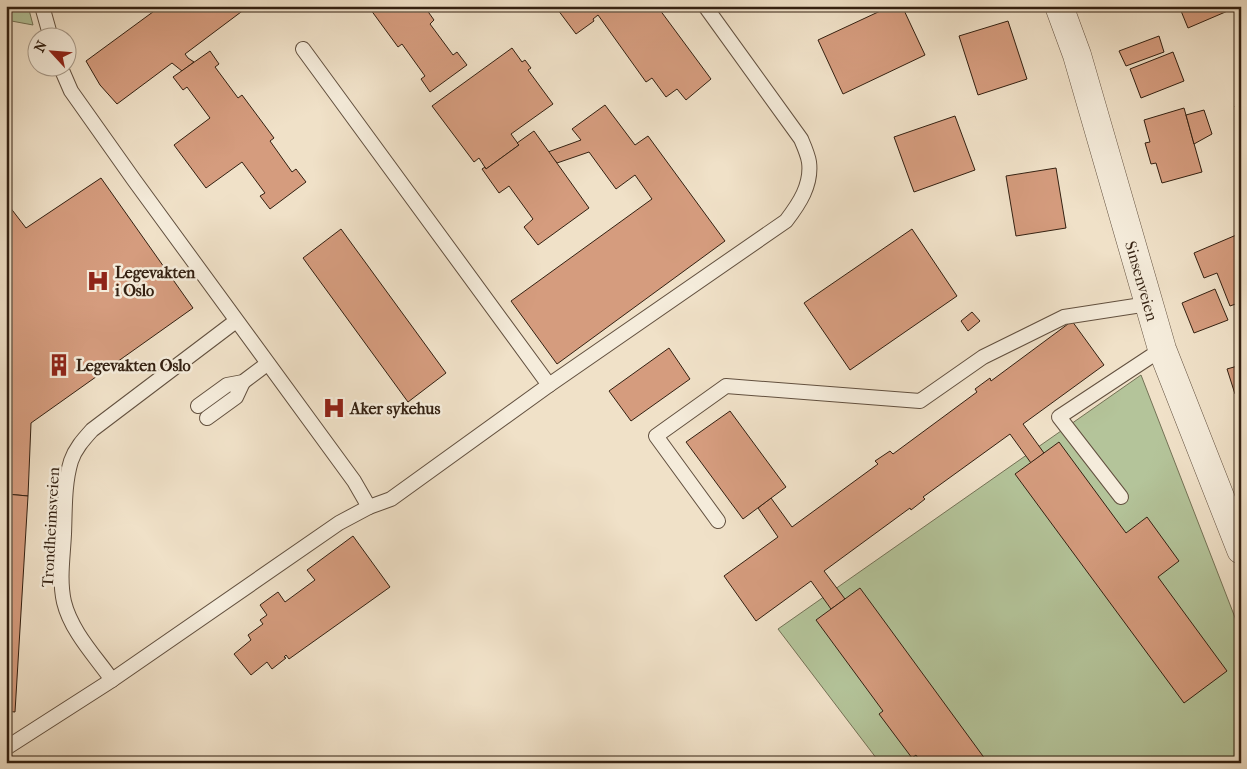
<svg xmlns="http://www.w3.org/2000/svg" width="1247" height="769" viewBox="0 0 1247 769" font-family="'IM FELL French Canon',serif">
	<rect width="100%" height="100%" fill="#f0e1c8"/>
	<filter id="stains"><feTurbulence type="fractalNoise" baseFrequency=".004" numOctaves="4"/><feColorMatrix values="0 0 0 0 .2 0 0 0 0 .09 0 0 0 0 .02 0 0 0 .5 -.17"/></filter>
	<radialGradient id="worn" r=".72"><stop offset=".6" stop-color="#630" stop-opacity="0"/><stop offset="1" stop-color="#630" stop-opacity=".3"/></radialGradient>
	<!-- green -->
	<g fill="#b4c49a" stroke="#747256">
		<path d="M 6,6 L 28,6 L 33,25 L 6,20 Z"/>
		<path d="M 1141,375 L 1241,633 L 1241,763 L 880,763 L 778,629 Z"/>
	</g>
	<!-- building -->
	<g fill="#d59c7e" stroke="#332011">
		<path d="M 161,6 L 249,6 L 185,54 L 188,58 L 194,62 L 182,71 L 172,63 L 117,104 L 100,85 L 86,61 Z"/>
		<path d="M 368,6 L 424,6 L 434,20 L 430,24 L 453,55 L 457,52 L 467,65 L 430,92 L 421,79 L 425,76 L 402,44 L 398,47 Z"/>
		<path d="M 555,6 L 657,6 L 711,79 L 686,100 L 677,89 L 666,97 L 652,78 L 646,82 L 598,15 L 593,19 L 594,21 L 576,34 Z"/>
		<path d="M 891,6 L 902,6 L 925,55 L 843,94 L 818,40 Z"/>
		<path d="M 1179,6 L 1236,6 L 1237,7 L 1188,28 Z"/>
		<path d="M 1008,21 L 1027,79 L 978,95 L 959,36 Z"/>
		<path d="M 1159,36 L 1164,52 L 1126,66 L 1119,51 Z"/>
		<path d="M 512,48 L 522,62 L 525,60 L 531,68 L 528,70 L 553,104 L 511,134 L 519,145 L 486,169 L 479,158 L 474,162 L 432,106 Z"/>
		<path d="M 210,51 L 219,64 L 215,67 L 238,98 L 242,95 L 274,138 L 270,141 L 292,172 L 296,169 L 306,182 L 270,209 L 260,196 L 265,193 L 242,162 L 206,188 L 174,145 L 210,118 L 187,87 L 183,90 L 173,77 Z"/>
		<path d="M 6,52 L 11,53 L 6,105 Z"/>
		<path d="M 1173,52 L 1184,81 L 1141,98 L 1130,69 Z"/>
		<path d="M 1241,104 L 1241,121 L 1235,106 Z"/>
		<path d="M 605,105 L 635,145 L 648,136 L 725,241 L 557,364 L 511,301 L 652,199 L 635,175 L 616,189 L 589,152 L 557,163 L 548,152 L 581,140 L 572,129 Z"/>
		<path d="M 1184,108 L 1202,172 L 1162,183 L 1156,163 L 1151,164 L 1145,143 L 1150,142 L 1144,120 Z"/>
		<path d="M 1204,110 L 1212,134 L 1194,144 L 1186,115 Z"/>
		<path d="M 955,116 L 975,170 L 914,192 L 894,137 Z"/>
		<path d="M 534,131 L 589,208 L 538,245 L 524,227 L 533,219 L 509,186 L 499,193 L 482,169 L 485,167 L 486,169 L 519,145 L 517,143 Z"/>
		<path d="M 1056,168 L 1066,228 L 1016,236 L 1006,176 Z"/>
		<path d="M 101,178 L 193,308 L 31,423 L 28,496 L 6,494 L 6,202 L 26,228 Z"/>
		<path d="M 341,229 L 446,373 L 408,402 L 303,258 Z"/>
		<path d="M 912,229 L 957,296 L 850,370 L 804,303 Z"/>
		<path d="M 1241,233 L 1241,302 L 1230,306 L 1217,273 L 1204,278 L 1194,253 Z"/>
		<path d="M 1215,289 L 1228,320 L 1194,333 L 1182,303 Z"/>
		<path d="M 972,312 L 980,321 L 968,331 L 961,321 Z"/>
		<path d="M 1072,321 L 1104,365 L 1023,424 L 1044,453 L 1031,463 L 1010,434 L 923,497 L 925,499 L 911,510 L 910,508 L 824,571 L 845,599 L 831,609 L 811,581 L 756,621 L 724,576 L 778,537 L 758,508 L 771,498 L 792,527 L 878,464 L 875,461 L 890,451 L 893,454 L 977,392 L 975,389 L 990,378 L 991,381 Z"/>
		<path d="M 669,348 L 690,379 L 631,421 L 609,391 Z"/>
		<path d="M 1241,365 L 1241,393 L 1235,394 L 1227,369 Z"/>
		<path d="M 730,411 L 786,487 L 743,519 L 686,442 Z"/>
		<path d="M 1059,442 L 1126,533 L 1147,517 L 1179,561 L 1158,577 L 1227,671 L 1184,703 L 1015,474 Z"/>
		<path d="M 6,494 L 28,496 L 15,712 L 6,711 Z"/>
		<path d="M 353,536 L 390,587 L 289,659 L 286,655 L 284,657 L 286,658 L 272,669 L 267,662 L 251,675 L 234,654 L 251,640 L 248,635 L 263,624 L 260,620 L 267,615 L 260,605 L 278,592 L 285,602 L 315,580 L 307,570 Z"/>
		<path d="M 860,588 L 988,763 L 921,763 L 916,755 L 912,758 L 879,714 L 883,711 L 816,620 Z"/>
	</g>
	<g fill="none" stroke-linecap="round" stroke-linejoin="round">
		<defs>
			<g id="lane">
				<path d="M 42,6 L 51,38"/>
				<path d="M 303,49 L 549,385"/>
				<path d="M 198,406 L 227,385 L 243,382 L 267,364"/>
				<path d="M 207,418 L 236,397 L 243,382"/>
				<path d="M 1121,497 L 1059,417 L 1162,349"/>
				<path d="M 369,507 L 391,499 L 549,385 L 786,221 C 799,204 812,185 809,162 C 808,155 804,146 801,139 L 705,6"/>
				<path d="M 718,521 L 656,436 L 726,386 L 920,401 L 983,357 L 1064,317 L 1148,304"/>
				<path d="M 112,680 C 95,656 71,631 64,602 C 59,580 63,556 64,534 C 65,510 64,484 71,461 C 75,449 83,440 92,430 L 236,321"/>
				<path d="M 6,748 L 112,680 L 339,523 L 369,507 L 354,481 L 134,180 L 71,91 L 61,68"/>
			</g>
			<path id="street" d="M 1059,6 L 1077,55 L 1162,349 L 1241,550"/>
		</defs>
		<!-- lane casing -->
		<use href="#lane" stroke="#62503f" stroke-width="16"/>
		<!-- street casing -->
		<use href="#street" stroke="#62503f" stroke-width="29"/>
		<!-- lane -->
		<use href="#lane" stroke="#f5ecdb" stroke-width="14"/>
		<!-- street -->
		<use href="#street" stroke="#f5ecdb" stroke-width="28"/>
	</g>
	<!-- icons -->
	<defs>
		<symbol id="hospital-bare" viewBox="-9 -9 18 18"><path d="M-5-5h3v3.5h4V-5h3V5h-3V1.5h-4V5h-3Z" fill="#8f2418" stroke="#f5ecdb" stroke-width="2.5" paint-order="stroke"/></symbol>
		<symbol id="building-bare" viewBox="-9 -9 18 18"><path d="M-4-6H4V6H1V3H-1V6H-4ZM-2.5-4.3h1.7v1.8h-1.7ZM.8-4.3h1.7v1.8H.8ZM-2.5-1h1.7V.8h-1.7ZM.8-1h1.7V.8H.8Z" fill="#8f2418" stroke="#f5ecdb" stroke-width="2.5" paint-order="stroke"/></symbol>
	</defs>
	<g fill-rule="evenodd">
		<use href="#hospital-bare" x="82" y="265" width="32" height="32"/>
		<use href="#building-bare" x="43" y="349" width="32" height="32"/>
		<use href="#hospital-bare" x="318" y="392" width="32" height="32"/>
	</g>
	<g text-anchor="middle" stroke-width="5" stroke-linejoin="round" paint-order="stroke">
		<!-- poi labels -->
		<g font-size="16" font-weight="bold" fill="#332011" stroke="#f5ecdb" text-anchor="start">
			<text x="115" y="278">Legevakten<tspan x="115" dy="18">i Oslo</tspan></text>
			<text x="76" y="371">Legevakten Oslo</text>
			<text x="350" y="414">Aker sykehus</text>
		</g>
		<!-- street labels -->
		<g font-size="16" fill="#332011" stroke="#f5ecdb">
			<text transform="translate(1142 281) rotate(74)" y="6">Sinsenveien</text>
			<text transform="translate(50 527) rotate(-87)" y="6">Trondheimsveien</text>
		</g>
	</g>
	<!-- margin -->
	<rect width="1247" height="769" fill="none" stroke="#f0e1c8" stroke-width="25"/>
	<rect x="8" y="8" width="1232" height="754" fill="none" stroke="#332011" stroke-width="2.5"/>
	<rect x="12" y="12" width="1222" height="744" fill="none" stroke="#332011"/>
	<!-- north arrow -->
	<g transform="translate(52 52) rotate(296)"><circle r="24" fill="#f5ecdb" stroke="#a79a8a"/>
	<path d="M0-4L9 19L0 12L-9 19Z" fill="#8f2418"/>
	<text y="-8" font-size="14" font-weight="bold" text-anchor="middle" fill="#332011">N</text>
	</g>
	<rect width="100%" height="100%" filter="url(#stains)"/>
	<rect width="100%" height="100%" fill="url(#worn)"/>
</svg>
